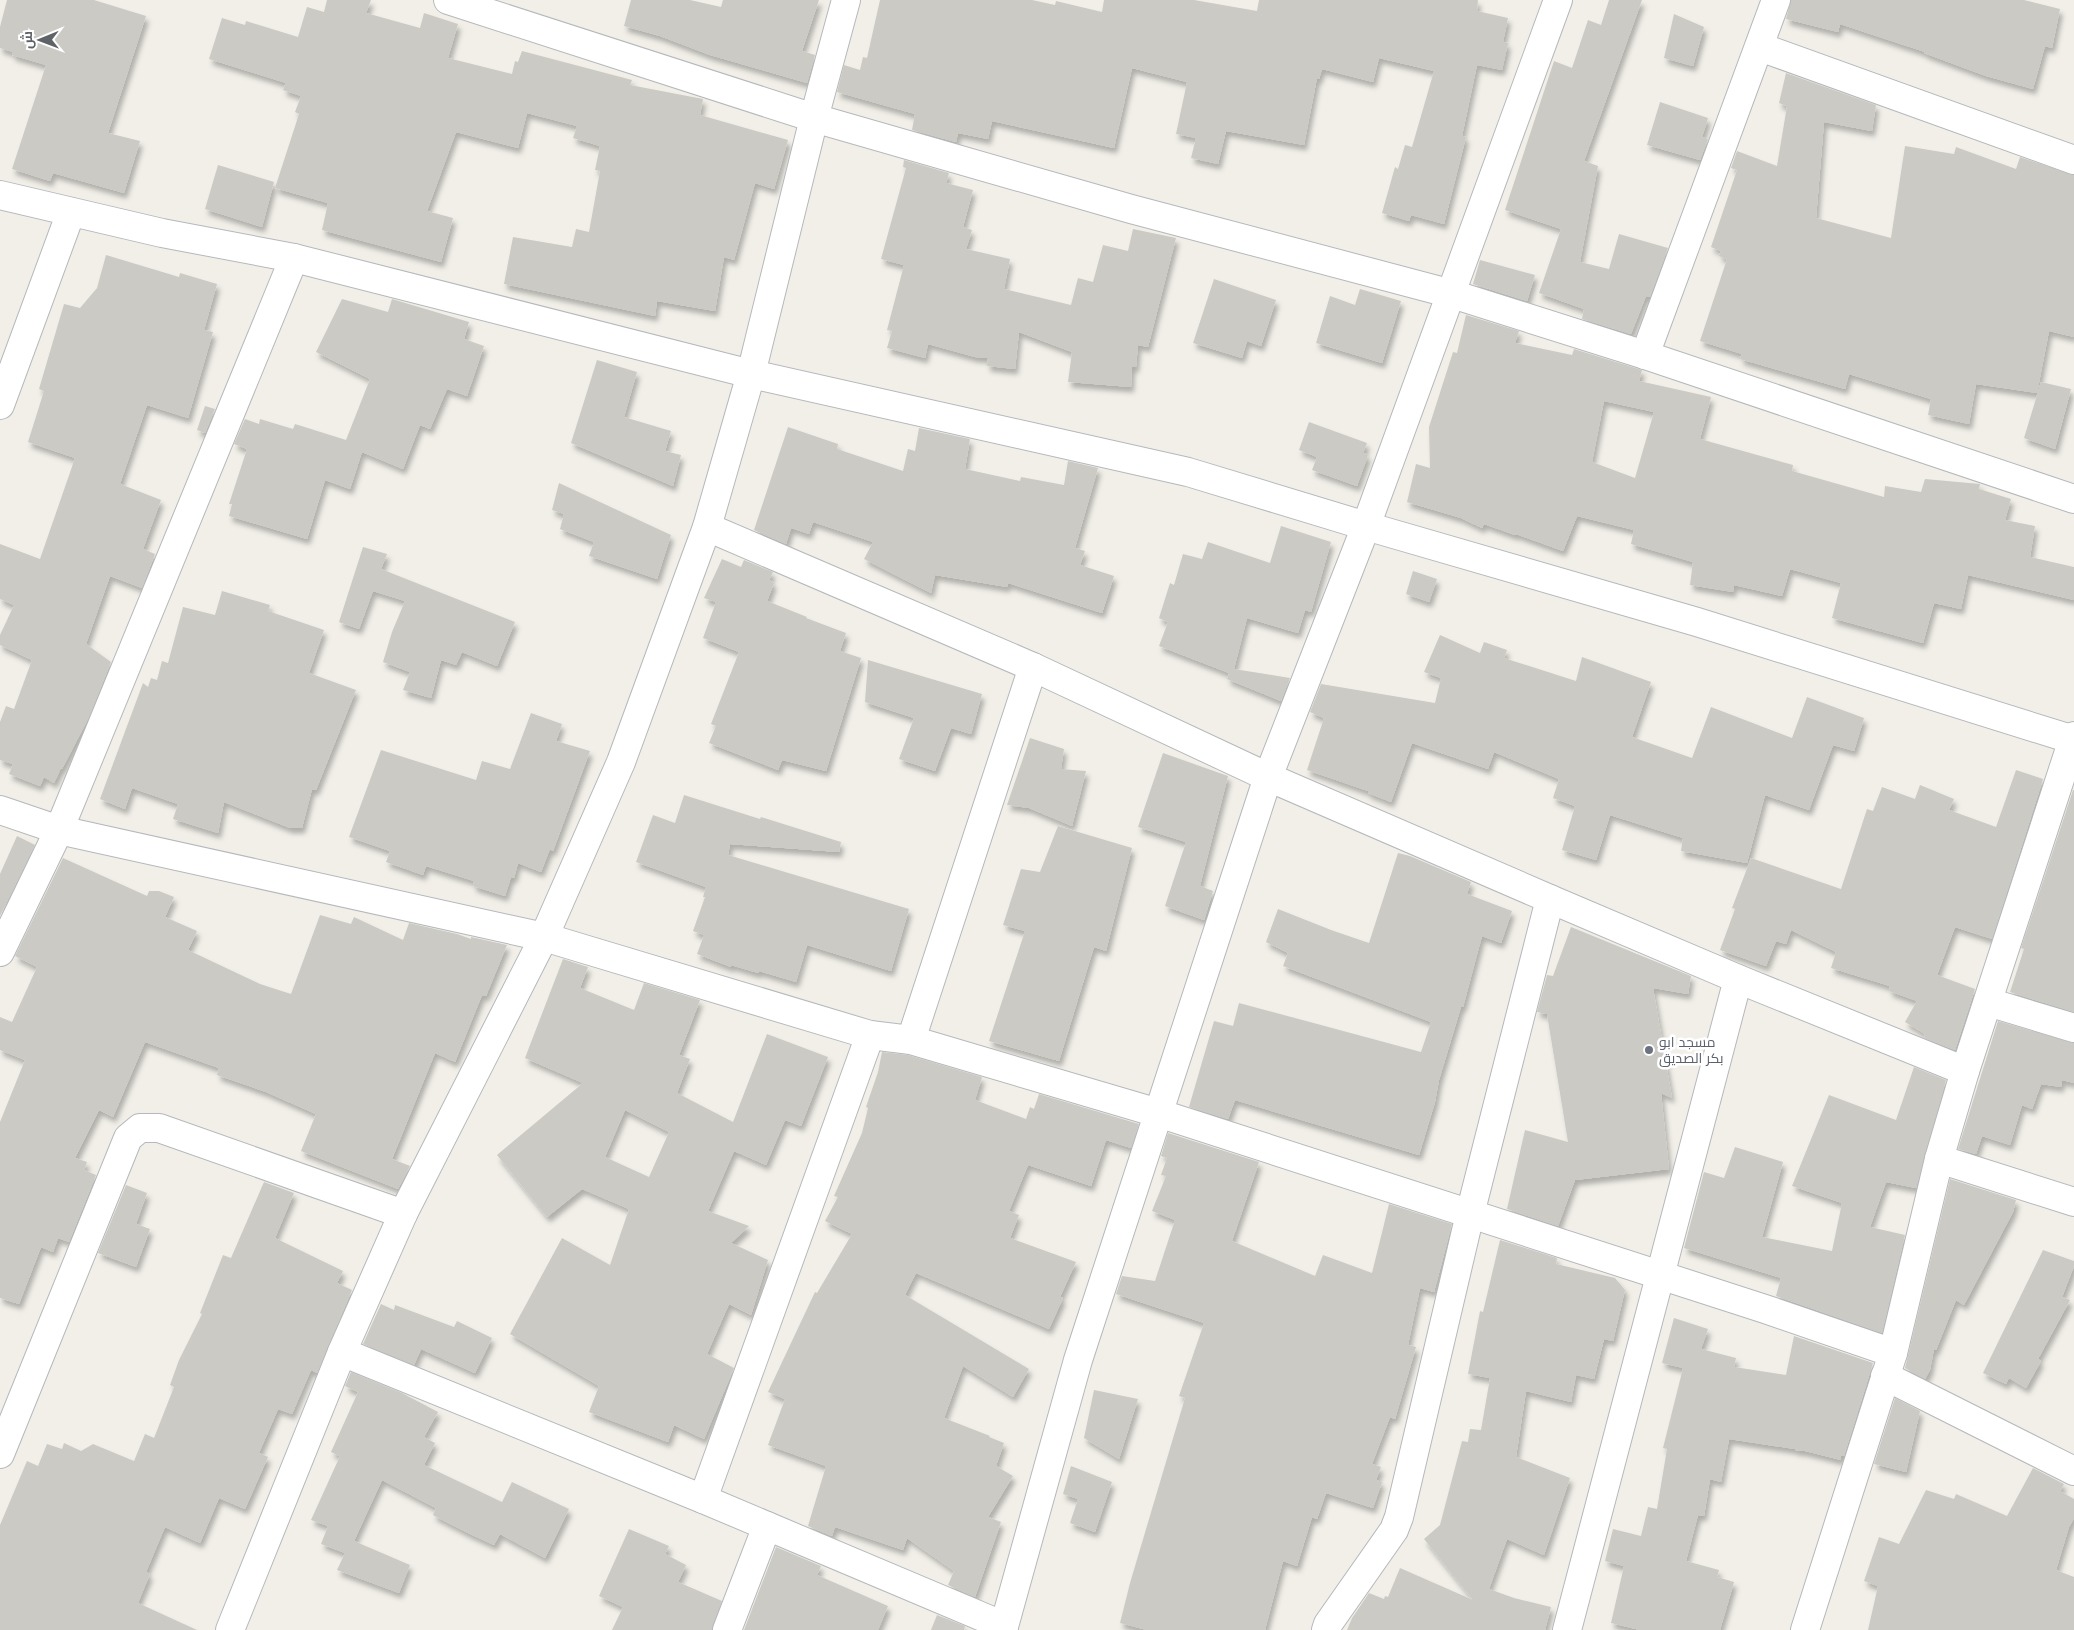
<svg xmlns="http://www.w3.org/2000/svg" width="2074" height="1630" viewBox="0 0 2074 1630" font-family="Inter,Cairo,sans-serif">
	<defs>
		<filter id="shadow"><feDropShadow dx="3" dy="5.5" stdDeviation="2.5" flood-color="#0004"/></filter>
	</defs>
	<rect width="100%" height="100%" fill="#f1efe8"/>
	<!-- building -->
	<g fill="#cccac5" fill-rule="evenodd" filter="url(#shadow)">
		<path d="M 7,0 L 94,0 L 146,16 L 108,133 L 140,141 L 124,193 L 53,173 L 50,181 L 12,169 L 46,65 L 12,55 L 13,52 L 0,48 L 0,27 Z"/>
		<path d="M 327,0 L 371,0 L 366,13 L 420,28 L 424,13 L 458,24 L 448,58 L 512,74 L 515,61 L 518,62 L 522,51 L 632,80 L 630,85 L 703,99 L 700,115 L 788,140 L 774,189 L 755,183 L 734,260 L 724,257 L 715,311 L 657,301 L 655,316 L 504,284 L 513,237 L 572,247 L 576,229 L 589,232 L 600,171 L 595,170 L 600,146 L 573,138 L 577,126 L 527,113 L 518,148 L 456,132 L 427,211 L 453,218 L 441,262 L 322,230 L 328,203 L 275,188 L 299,114 L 295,112 L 301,96 L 283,90 L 286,83 L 209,59 L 222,18 L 245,25 L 246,21 L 298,37 L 307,7 L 324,12 Z"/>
		<path d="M 631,0 L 690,0 L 721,7 L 723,0 L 819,0 L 802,51 L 815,55 L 807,83 L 710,55 L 660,36 L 624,26 Z"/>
		<path d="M 880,0 L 1032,0 L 1055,5 L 1056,1 L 1102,12 L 1104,0 L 1194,0 L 1257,11 L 1259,0 L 1478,0 L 1477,11 L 1508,18 L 1503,42 L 1508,43 L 1502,70 L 1477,65 L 1462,136 L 1466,137 L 1444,224 L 1411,215 L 1409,221 L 1382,213 L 1395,167 L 1398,169 L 1405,145 L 1412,147 L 1434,71 L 1379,58 L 1373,82 L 1322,69 L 1319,79 L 1317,78 L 1304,145 L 1226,131 L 1218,164 L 1191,158 L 1196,138 L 1176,134 L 1187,82 L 1132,68 L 1114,148 L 992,121 L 988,139 L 958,133 L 956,142 L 912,130 L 915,114 L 837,92 L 844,65 L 860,70 L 863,57 L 867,58 Z"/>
		<path d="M 1609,0 L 1642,0 L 1584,161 L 1598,166 L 1580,262 L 1609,269 L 1619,234 L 1668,248 L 1650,297 L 1646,296 L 1631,334 L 1582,319 L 1584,309 L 1539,293 L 1561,229 L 1505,210 L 1554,61 L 1572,68 L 1588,20 L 1601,25 Z"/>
		<path d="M 1791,0 L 2024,0 L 2060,9 L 2052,48 L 2045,46 L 2033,89 L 1986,76 L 1924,53 L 1925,52 L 1840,24 L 1838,32 L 1786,19 Z"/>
		<path d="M 1674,14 L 1704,27 L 1693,66 L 1664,58 Z"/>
		<path d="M 1786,73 L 1876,105 L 1872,131 L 1824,122 L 1816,218 L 1891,238 L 1905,146 L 1954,154 L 1956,147 L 2016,169 L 2020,157 L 2074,175 L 2074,337 L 2049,331 L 2037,393 L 1976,384 L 1969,424 L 1928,415 L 1931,399 L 1849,374 L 1845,389 L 1740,359 L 1742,354 L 1700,341 L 1727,259 L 1719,256 L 1721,251 L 1711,247 L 1737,170 L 1731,168 L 1737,151 L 1777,166 L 1787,106 L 1779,103 Z"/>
		<path d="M 1660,102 L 1708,118 L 1702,137 L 1708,139 L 1700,160 L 1647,145 Z"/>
		<path d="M 904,160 L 949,173 L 946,183 L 973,190 L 963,227 L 972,230 L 966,249 L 1010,259 L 1004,289 L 1071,305 L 1078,278 L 1093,282 L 1103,245 L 1128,251 L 1133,229 L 1176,238 L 1148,347 L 1138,345 L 1136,367 L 1132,367 L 1131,387 L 1068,382 L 1072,352 L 1019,332 L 1015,369 L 987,366 L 988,358 L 975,357 L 928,344 L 925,358 L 887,348 L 892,331 L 887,330 L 904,265 L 881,259 L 906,168 L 903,167 Z"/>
		<path d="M 218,165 L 274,182 L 262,227 L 205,209 Z"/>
		<path d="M 106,255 L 179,277 L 180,273 L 217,284 L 204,330 L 213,332 L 188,418 L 147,405 L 120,484 L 161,500 L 143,549 L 155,554 L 142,588 L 110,576 L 86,644 L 111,662 L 89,717 L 62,769 L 61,768 L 54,783 L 44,777 L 40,786 L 9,774 L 13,764 L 0,760 L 0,722 L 6,706 L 14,709 L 32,660 L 0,645 L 0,635 L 14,605 L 0,599 L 0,544 L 40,559 L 75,458 L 28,442 L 44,391 L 39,389 L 64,304 L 80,308 L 97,288 Z"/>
		<path d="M 1480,260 L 1535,275 L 1527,301 L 1473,284 Z"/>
		<path d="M 1214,279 L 1276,300 L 1261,346 L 1247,341 L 1242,358 L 1193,343 Z"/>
		<path d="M 1360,289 L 1401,301 L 1382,363 L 1316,343 L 1330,296 L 1355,305 Z"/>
		<path d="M 342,299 L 388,312 L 392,299 L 469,322 L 464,339 L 484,346 L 467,396 L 447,389 L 430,429 L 420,425 L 403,469 L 362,452 L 350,489 L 325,480 L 307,539 L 229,516 L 232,504 L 229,504 L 247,449 L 234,444 L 245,419 L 259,424 L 260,419 L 293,429 L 295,424 L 346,440 L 370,379 L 316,352 Z"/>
		<path d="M 1466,315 L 1519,331 L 1515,343 L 1572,355 L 1574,349 L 1642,370 L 1639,381 L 1711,397 L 1700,439 L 1793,465 L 1792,471 L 1884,497 L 1885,486 L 1921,492 L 1925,479 L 1980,484 L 1979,489 L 2011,499 L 2005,520 L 2035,526 L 2030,557 L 2074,567 L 2074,600 L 1968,575 L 1961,609 L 1934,603 L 1923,643 L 1832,618 L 1841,583 L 1790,569 L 1782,596 L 1734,585 L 1733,592 L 1690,585 L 1693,562 L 1631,544 L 1634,530 L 1577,516 L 1563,551 L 1516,534 L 1515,535 L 1484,524 L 1482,528 L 1461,518 L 1407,502 L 1416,464 L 1430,468 L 1429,427 L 1453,352 L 1457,353 ZM 1604,401 L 1654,412 L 1635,478 L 1592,462 Z"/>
		<path d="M 597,360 L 637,372 L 624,417 L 671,431 L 665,451 L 681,455 L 673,486 L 571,443 Z"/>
		<path d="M 2041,382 L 2071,389 L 2055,449 L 2024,438 Z"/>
		<path d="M 205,406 L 215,409 L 205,433 L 197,430 Z"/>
		<path d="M 1309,422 L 1367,443 L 1363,453 L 1368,455 L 1357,486 L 1312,470 L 1317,457 L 1299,450 Z"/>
		<path d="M 788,427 L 838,444 L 837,449 L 903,471 L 908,449 L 915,451 L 919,428 L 970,439 L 965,469 L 1020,481 L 1021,477 L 1064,485 L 1068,461 L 1098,468 L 1075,548 L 1085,551 L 1080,565 L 1114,576 L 1102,613 L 1008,583 L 1007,587 L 935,575 L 931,593 L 864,559 L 873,542 L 813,522 L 809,534 L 791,528 L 786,544 L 754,530 Z"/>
		<path d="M 559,483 L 671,535 L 657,579 L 589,556 L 594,542 L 560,529 L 564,514 L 552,510 Z"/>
		<path d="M 1281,526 L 1331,542 L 1311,612 L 1305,610 L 1298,633 L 1247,618 L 1234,669 L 1290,678 L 1281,701 L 1227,679 L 1229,673 L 1159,646 L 1168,622 L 1159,618 L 1170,583 L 1174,585 L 1183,554 L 1202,559 L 1208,542 L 1270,563 Z"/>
		<path d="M 363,547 L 387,554 L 381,569 L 515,622 L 497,666 L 462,652 L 456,665 L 441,660 L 431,698 L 403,690 L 410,672 L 383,662 L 392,632 L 405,601 L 373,591 L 359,629 L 339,622 Z"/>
		<path d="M 722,559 L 741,567 L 744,560 L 773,572 L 769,580 L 774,583 L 767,601 L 807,617 L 806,618 L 846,633 L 840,651 L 861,658 L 826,771 L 782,760 L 778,770 L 709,743 L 716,726 L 711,724 L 739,652 L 703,638 L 716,602 L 704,598 Z"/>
		<path d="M 1413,571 L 1437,579 L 1429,602 L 1406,594 Z"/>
		<path d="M 222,591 L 270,605 L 268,611 L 324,630 L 309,673 L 356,690 L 316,790 L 312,789 L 302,828 L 290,828 L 224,802 L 218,833 L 173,819 L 178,804 L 132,788 L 125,809 L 100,799 L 143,683 L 148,687 L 151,678 L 157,680 L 162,661 L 168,663 L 183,607 L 215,615 Z"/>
		<path d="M 1440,635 L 1480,653 L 1484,642 L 1507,650 L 1504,658 L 1576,681 L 1582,657 L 1651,682 L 1632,737 L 1692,758 L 1711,707 L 1792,738 L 1807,697 L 1864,718 L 1854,751 L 1833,745 L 1809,810 L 1765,795 L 1747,863 L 1681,851 L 1683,838 L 1610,815 L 1596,860 L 1562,850 L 1575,806 L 1553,798 L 1559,779 L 1494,752 L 1488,769 L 1412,743 L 1391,802 L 1368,793 L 1368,791 L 1307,770 L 1324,718 L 1310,712 L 1321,684 L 1435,703 L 1441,678 L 1424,672 Z"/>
		<path d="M 868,660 L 982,694 L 971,734 L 951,728 L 935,771 L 899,759 L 914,718 L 865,702 Z"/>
		<path d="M 531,713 L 562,724 L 556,741 L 590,751 L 553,851 L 550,849 L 541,872 L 518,863 L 514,878 L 511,877 L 505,896 L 473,886 L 474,881 L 426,866 L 423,875 L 386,862 L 390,851 L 349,837 L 381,750 L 476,780 L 482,761 L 510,769 Z"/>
		<path d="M 1030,738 L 1064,749 L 1061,769 L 1086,771 L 1072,826 L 1029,808 L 1007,805 Z"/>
		<path d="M 1163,753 L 1228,776 L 1200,886 L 1213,891 L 1204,920 L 1165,906 L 1186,842 L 1138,827 Z"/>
		<path d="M 2016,770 L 2043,779 L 1992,939 L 1955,927 L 1937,975 L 1975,989 L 1955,1050 L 1924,1038 L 1925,1034 L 1905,1022 L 1917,1001 L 1889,991 L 1890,986 L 1831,968 L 1836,952 L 1791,930 L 1786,944 L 1776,941 L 1766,966 L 1720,950 L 1735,909 L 1732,908 L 1751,858 L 1841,889 L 1867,809 L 1873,811 L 1882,787 L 1915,799 L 1920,785 L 1954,799 L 1949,810 L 1996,827 Z"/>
		<path d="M 2073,790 L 2074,790 L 2074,1012 L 2010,992 L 2024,949 L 2021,948 Z"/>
		<path d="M 684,795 L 760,819 L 761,817 L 841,842 L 839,852 L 730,844 L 728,855 L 909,909 L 891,971 L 807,945 L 796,982 L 759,971 L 758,973 L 731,965 L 731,967 L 697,954 L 704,935 L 693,931 L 705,897 L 703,897 L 706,887 L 636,862 L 653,815 L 675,823 Z"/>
		<path d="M 1058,826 L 1132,848 L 1106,951 L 1094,947 L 1059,1061 L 989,1041 L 1025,931 L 1003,925 L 1021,869 L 1040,872 Z"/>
		<path d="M 17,836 L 35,845 L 0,916 L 0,874 Z"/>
		<path d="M 1398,853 L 1410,856 L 1471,882 L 1467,894 L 1512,911 L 1501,943 L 1482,936 L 1463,1007 L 1461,1007 L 1439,1080 L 1435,1102 L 1419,1155 L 1235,1100 L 1228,1119 L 1189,1107 L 1214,1021 L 1233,1026 L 1239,1003 L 1421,1052 L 1431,1022 L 1283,966 L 1288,953 L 1266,942 L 1278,909 L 1331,930 L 1369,943 Z"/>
		<path d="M 63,858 L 147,896 L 149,891 L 159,891 L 174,897 L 165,917 L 197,931 L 188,950 L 260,984 L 291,994 L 320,915 L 351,924 L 354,917 L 403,940 L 409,923 L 457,934 L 471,939 L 471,937 L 507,945 L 486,996 L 482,995 L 455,1062 L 435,1053 L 392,1159 L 410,1166 L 398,1189 L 301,1151 L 316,1114 L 266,1092 L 217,1075 L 219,1068 L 145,1042 L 113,1117 L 99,1110 L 75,1158 L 87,1162 L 84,1170 L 96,1175 L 69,1242 L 58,1238 L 53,1252 L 41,1247 L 19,1304 L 0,1298 L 0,1122 L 25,1060 L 0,1050 L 0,1017 L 12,1022 L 37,967 L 15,956 Z"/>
		<path d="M 1571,927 L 1691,976 L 1688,994 L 1653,988 L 1672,1098 L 1661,1093 L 1669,1169 L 1575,1180 L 1558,1226 L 1507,1209 L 1525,1130 L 1568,1142 L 1547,1014 L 1537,1012 L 1547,975 L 1553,976 Z"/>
		<path d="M 563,959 L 588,967 L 580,988 L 634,1010 L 644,983 L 700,1000 L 679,1055 L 690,1059 L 677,1093 L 733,1122 L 767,1034 L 828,1057 L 801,1126 L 785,1120 L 766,1165 L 734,1151 L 708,1211 L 749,1226 L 731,1243 L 768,1260 L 751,1315 L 729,1304 L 707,1354 L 734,1368 L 704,1439 L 674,1425 L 668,1442 L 589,1412 L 599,1386 L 510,1334 L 562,1238 L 610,1265 L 629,1209 L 582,1189 L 547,1217 L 497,1155 L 583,1083 L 525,1058 ZM 625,1110 L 669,1132 L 649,1177 L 605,1157 Z"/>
		<path d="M 1998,1021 L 2074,1043 L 2074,1083 L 2062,1080 L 2061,1087 L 2041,1084 L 2032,1109 L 2022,1105 L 2010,1145 L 1982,1136 L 1976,1154 L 1958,1149 Z"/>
		<path d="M 882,1052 L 908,1055 L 982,1077 L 975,1100 L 1026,1119 L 1030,1107 L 1034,1109 L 1039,1094 L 1139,1124 L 1131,1148 L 1106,1140 L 1091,1186 L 1028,1165 L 1009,1211 L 1019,1215 L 1010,1238 L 1076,1262 L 1060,1297 L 1063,1298 L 1049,1329 L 916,1273 L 905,1295 L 1029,1369 L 1013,1397 L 963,1366 L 944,1418 L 990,1436 L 989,1437 L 1004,1443 L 996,1466 L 1013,1476 L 988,1517 L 1001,1522 L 975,1597 L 948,1585 L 954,1571 L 907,1538 L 903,1550 L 835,1527 L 832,1536 L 808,1526 L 826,1466 L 768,1445 L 785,1399 L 768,1392 L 815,1292 L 817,1293 L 852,1234 L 825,1221 L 838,1197 L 834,1196 L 862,1133 L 868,1108 L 866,1107 L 878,1072 Z"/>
		<path d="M 1914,1067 L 1946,1080 L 1916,1188 L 1886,1182 L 1870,1227 L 1905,1235 L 1882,1333 L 1776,1296 L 1781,1278 L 1684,1248 L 1704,1172 L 1724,1178 L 1735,1147 L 1783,1162 L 1762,1237 L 1832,1251 L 1842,1203 L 1792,1186 L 1829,1095 L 1896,1120 Z"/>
		<path d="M 1168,1133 L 1259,1162 L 1232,1241 L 1315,1276 L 1323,1255 L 1372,1273 L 1389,1204 L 1452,1224 L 1434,1292 L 1420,1288 L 1408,1345 L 1416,1347 L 1395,1419 L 1390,1417 L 1372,1464 L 1381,1467 L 1376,1480 L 1382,1482 L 1373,1508 L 1326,1493 L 1317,1519 L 1312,1517 L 1297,1566 L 1283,1561 L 1265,1630 L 1147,1630 L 1120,1623 L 1130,1583 L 1185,1398 L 1179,1396 L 1204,1323 L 1116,1294 L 1122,1276 L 1155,1281 L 1175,1220 L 1152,1211 L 1166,1176 L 1161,1175 L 1167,1158 L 1161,1156 Z"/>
		<path d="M 1950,1179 L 2016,1200 L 2013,1212 L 1964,1305 L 1956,1300 L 1936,1350 L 1934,1349 L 1930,1370 L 1925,1379 L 1905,1368 Z"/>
		<path d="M 264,1182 L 294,1193 L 275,1238 L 343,1271 L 337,1283 L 352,1290 L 317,1373 L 311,1370 L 292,1414 L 278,1409 L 259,1453 L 268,1457 L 245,1509 L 219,1498 L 200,1543 L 165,1527 L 146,1572 L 150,1574 L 138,1603 L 197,1630 L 0,1630 L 0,1525 L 27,1461 L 38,1466 L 47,1444 L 62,1449 L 64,1443 L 81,1451 L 93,1444 L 134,1461 L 145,1434 L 154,1438 L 174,1387 L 170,1385 L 179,1360 L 202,1314 L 200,1313 L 223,1255 L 231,1258 Z"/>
		<path d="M 126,1185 L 147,1193 L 136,1224 L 150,1229 L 136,1267 L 98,1253 Z"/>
		<path d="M 1500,1240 L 1557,1258 L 1556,1264 L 1615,1278 L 1625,1290 L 1613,1341 L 1604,1339 L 1594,1379 L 1576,1375 L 1571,1402 L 1526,1391 L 1516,1457 L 1570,1478 L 1544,1555 L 1507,1539 L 1489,1589 L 1514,1598 L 1551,1607 L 1545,1630 L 1347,1630 L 1352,1618 L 1369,1593 L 1384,1599 L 1385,1596 L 1388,1597 L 1400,1568 L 1473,1600 L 1424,1539 L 1440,1525 L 1462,1441 L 1468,1442 L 1470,1429 L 1481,1430 L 1490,1378 L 1468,1374 L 1480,1311 L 1483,1312 Z"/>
		<path d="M 2043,1250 L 2074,1261 L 2074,1266 L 2062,1297 L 2070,1300 L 2038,1359 L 2041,1361 L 2026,1388 L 2009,1378 L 2006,1384 L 1983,1373 Z"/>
		<path d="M 381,1304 L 394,1310 L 395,1305 L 454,1327 L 457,1321 L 492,1338 L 475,1373 L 421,1349 L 414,1365 L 363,1344 Z"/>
		<path d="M 1674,1318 L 1708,1329 L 1701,1349 L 1736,1358 L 1734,1367 L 1786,1375 L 1794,1336 L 1873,1363 L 1844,1456 L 1841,1455 L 1841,1460 L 1805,1451 L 1795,1450 L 1795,1449 L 1729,1439 L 1721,1482 L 1710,1479 L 1704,1516 L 1698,1515 L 1686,1561 L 1719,1570 L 1717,1577 L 1734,1582 L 1720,1630 L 1640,1630 L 1611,1623 L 1624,1566 L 1605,1561 L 1613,1529 L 1641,1536 L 1648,1507 L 1657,1509 L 1667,1449 L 1663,1448 L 1683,1368 L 1662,1363 Z"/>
		<path d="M 351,1372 L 402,1393 L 438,1412 L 424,1437 L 435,1443 L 424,1465 L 502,1502 L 512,1482 L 569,1509 L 545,1558 L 500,1534 L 494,1545 L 468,1533 L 433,1515 L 436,1508 L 382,1480 L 354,1541 L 410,1565 L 399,1593 L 337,1570 L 345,1553 L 321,1544 L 328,1526 L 311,1520 L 340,1456 L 331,1452 L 358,1392 L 345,1386 Z"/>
		<path d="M 1094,1390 L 1138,1399 L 1119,1459 L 1084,1438 Z"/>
		<path d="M 1895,1398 L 1920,1411 L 1906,1472 L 1874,1464 Z"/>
		<path d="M 1071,1466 L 1112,1482 L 1095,1532 L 1070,1523 L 1078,1499 L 1063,1494 Z"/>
		<path d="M 2033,1468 L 2064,1484 L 2060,1491 L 2074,1499 L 2074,1518 L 2069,1527 L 2056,1570 L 2074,1577 L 2074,1630 L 1868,1630 L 1878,1586 L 1864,1581 L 1879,1537 L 1899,1544 L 1926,1490 L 1954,1499 L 1956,1494 L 2007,1516 Z"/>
		<path d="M 629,1529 L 669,1546 L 665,1554 L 686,1565 L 678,1582 L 722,1601 L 712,1630 L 612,1630 L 623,1607 L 599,1596 Z"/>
		<path d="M 776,1547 L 821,1566 L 817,1575 L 888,1606 L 878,1630 L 744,1630 Z"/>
		<path d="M 937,1615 L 965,1626 L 964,1630 L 931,1630 Z"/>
	</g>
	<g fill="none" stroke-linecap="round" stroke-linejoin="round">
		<defs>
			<g id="street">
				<path d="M 448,0 L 814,118 L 1131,209 L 1452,294 L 1645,355 L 2074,499"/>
				<path d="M 1760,47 L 2074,160"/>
				<path d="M 0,195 L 162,233 L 294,258 L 751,374 L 1188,472 L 1366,526 L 1697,622 L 2074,740"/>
				<path d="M 1645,355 L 1776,0"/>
				<path d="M 0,405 L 71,212"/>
				<path d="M 707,527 L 1033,667 L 1268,777 L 1550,899 L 1738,979 L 1965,1071"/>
				<path d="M 0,810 L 59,830 L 544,937 L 870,1035 L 911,1040 L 1158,1113 L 1765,1309 L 1893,1353"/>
				<path d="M 0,952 L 59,830 L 294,258"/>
				<path d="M 1988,1002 L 2074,1028"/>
				<path d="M 911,1040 L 1033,667"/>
				<path d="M 1939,1159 L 2074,1202"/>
				<path d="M 342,1352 L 703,1499 L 1004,1626"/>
				<path d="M 1885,1376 L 2074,1471"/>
				<path d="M 0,1454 L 128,1138 L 140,1128 L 159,1128 L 403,1214"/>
				<path d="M 703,1499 L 870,1035"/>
				<path d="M 230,1630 L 342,1352 L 403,1214 L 544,937 L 621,762 L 707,527 L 751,374 L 814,118 L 846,0"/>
				<path d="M 727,1630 L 767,1526"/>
				<path d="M 1003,1630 L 1078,1360 L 1268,777 L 1366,526 L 1558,0"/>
				<path d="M 1326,1630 L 1328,1624 L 1394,1530 L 1399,1517 L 1470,1214 L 1550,899"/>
				<path d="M 1567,1630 L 1738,979"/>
				<path d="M 1805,1630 L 1893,1353 L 1939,1159 L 1965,1071 L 2074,736"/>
			</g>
		</defs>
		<!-- street casing -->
		<use href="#street" stroke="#b5b8bc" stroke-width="30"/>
		<!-- street -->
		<use href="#street" stroke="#fff" stroke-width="28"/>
	</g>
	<!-- markers -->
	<circle fill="#6b7280" stroke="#fff" stroke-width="2" cx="1649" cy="1050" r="5"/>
	<g text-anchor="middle" stroke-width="5" stroke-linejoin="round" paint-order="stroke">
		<!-- worship labels -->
		<g font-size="14" fill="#5b616d" stroke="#fff" text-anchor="start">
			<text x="1659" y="1047">مسجد ابو<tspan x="1659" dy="16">بكر الصديق</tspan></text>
		</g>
	</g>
	<!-- north arrow -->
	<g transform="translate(40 40) rotate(269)" stroke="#ffffff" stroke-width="4" paint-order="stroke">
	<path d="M0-4L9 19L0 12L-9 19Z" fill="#5f6368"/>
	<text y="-8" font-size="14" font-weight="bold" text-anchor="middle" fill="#5f6368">ش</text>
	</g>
</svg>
